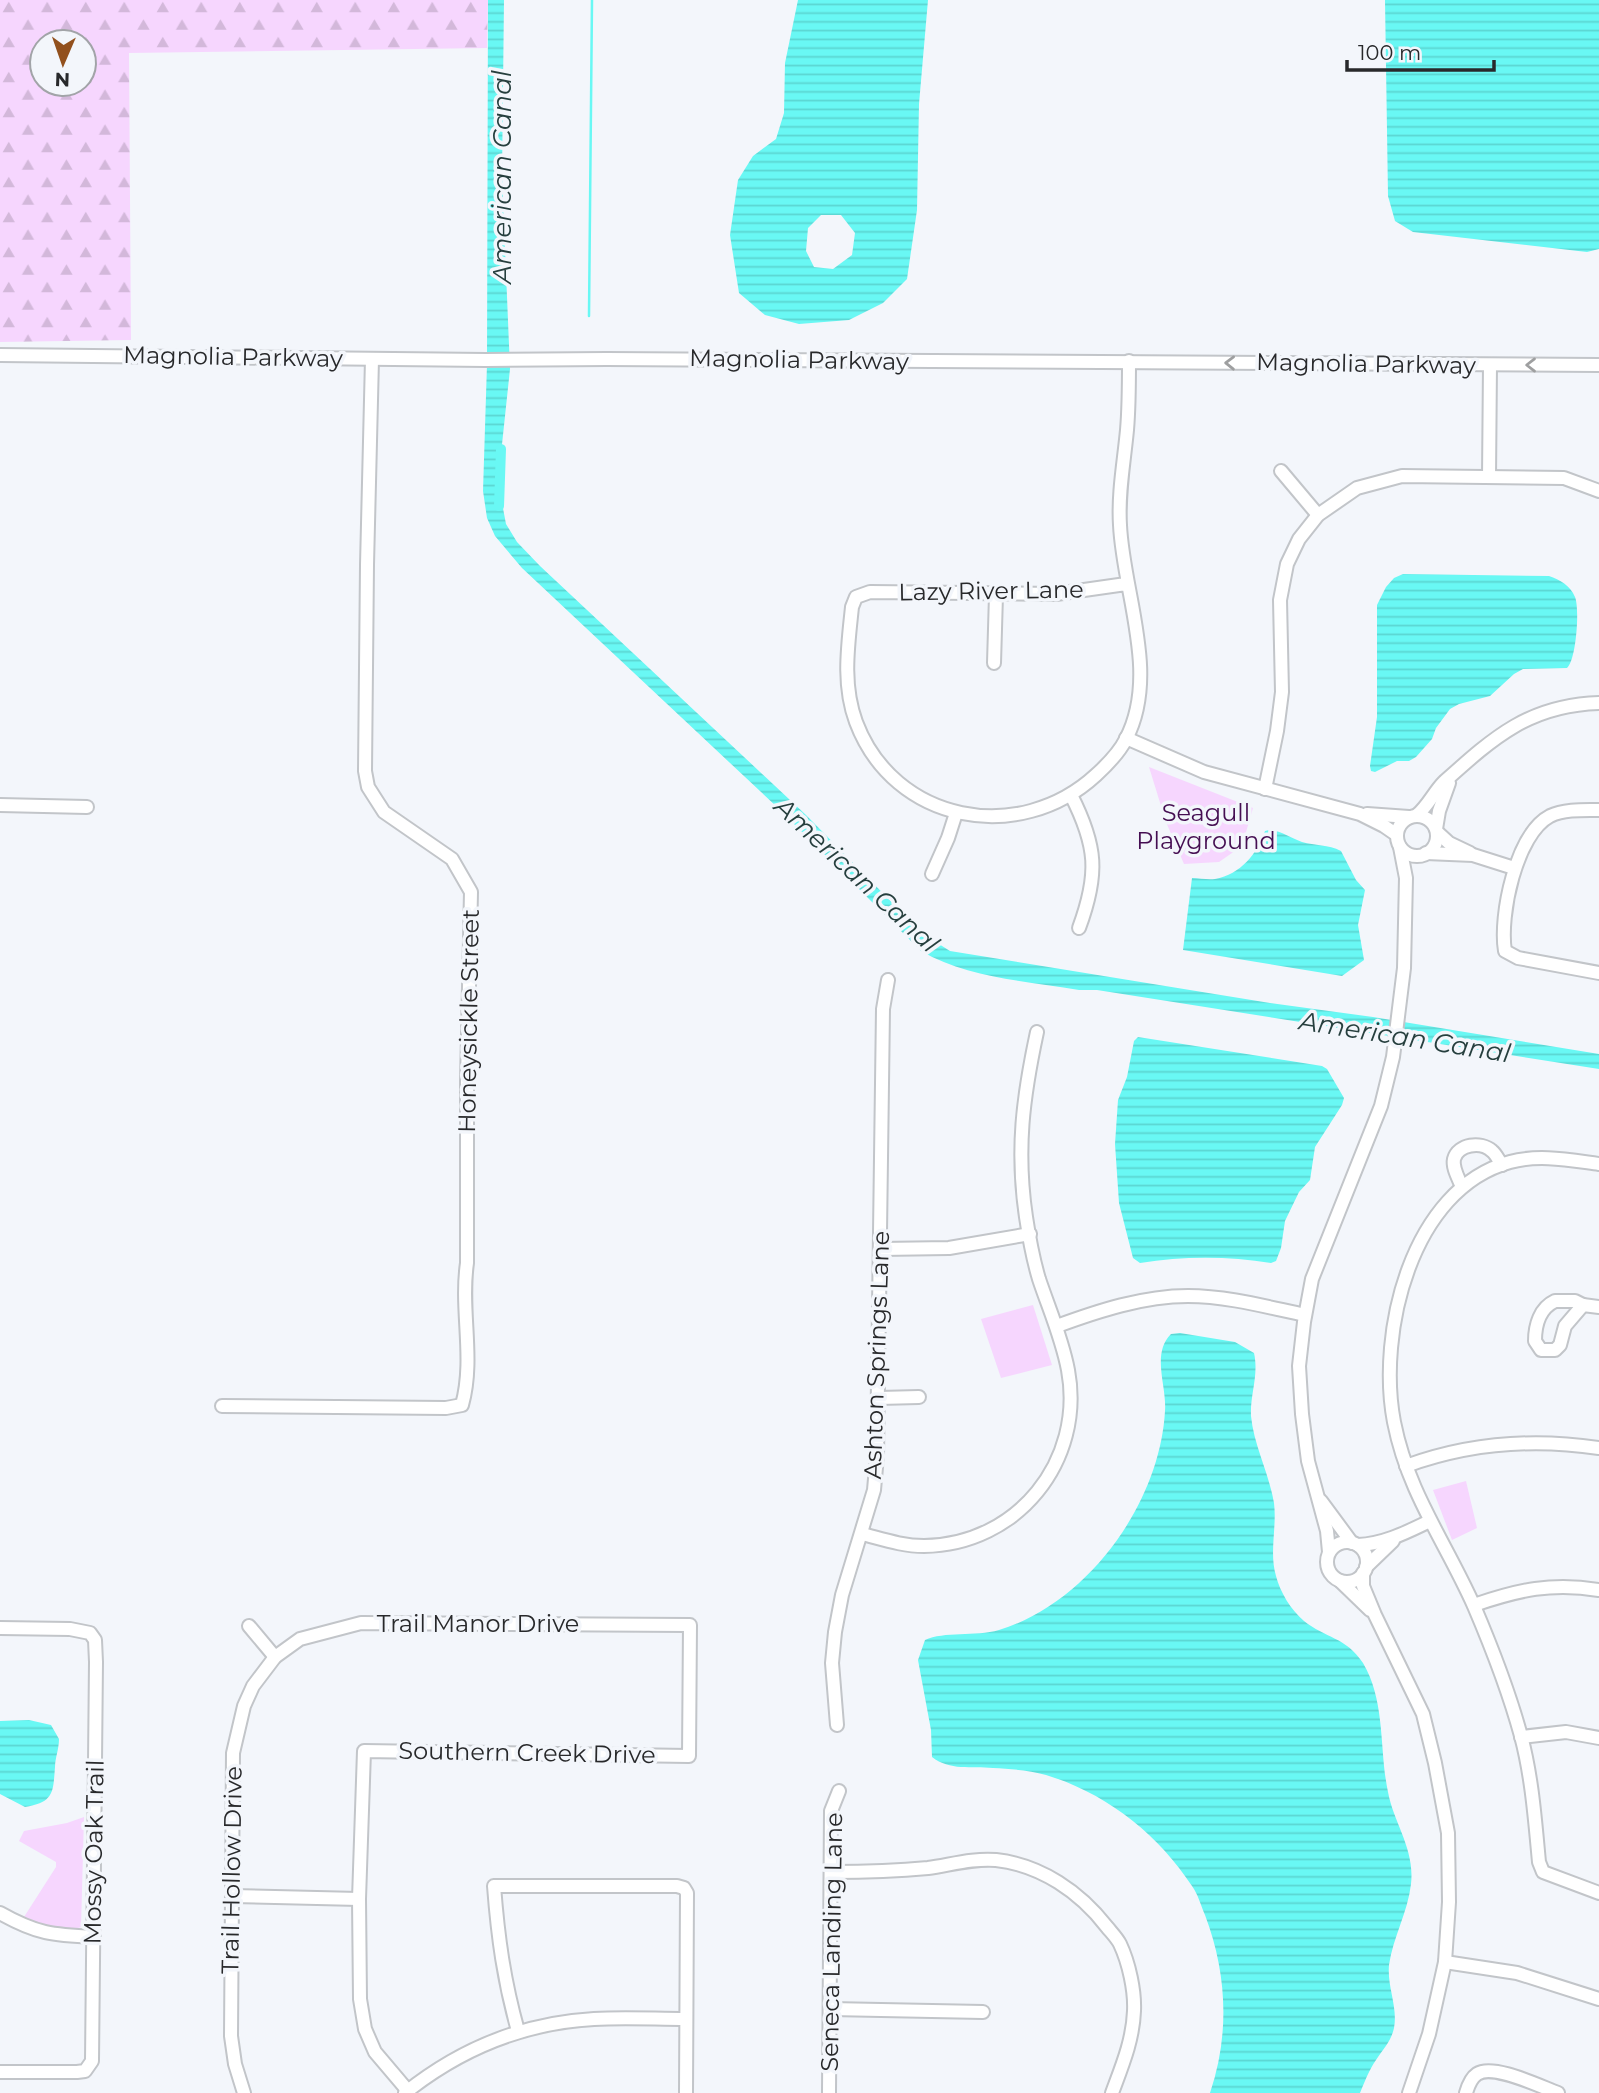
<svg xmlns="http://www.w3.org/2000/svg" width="1599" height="2093" viewBox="0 0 1599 2093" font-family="Montserrat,sans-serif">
	<defs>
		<pattern id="forest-firs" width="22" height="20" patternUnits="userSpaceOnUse" patternTransform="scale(1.75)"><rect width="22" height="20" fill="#f6d6fe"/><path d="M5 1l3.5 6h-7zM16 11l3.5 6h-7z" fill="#d3b8da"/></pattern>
		<pattern id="water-rules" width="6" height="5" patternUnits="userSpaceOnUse" patternTransform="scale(1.75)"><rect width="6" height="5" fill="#69f8f4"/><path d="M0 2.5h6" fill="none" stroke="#5bd5d1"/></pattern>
	</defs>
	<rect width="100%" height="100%" fill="#f3f6fb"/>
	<!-- green -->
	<g fill="#f6d6fe">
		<path d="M 1149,767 L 1253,808 L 1242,846 L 1219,862 L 1184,864 L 1166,822 Z"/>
		<path d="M 1033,1305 L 1052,1365 L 1001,1378 L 981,1319 Z"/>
		<path d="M 1466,1481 L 1477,1528 L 1452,1540 L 1433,1490 Z"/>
		<path d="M 84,1817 L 81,1927 C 64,1935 40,1925 24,1917 L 56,1867 L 56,1862 L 19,1841 L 24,1831 L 67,1823 Z"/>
	</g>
	<!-- forest -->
	<path fill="url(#forest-firs)" fill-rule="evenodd" d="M 0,0 L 488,0 L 487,48 L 129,53 L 131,340 L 0,342 ZM 42,42 L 84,42 L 84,84 L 42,84 Z"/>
	<!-- water -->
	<g fill="url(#water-rules)" fill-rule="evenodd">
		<path d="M 488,0 L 504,0 L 502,176 L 510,369 L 498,482 L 506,524 L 517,542 L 540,566 L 806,815 L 923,934 L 950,951 L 1270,1003 L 1373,1017 L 1599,1054 L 1599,1069 L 1097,990 L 1079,990 C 1026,981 968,978 921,951 L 777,807 L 522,568 L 495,536 L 487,518 L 483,491 L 487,364 Z"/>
		<path d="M 798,0 L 928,0 L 919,104 L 917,210 L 907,279 L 883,303 L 849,320 L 799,324 L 765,315 L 739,293 L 730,235 L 738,180 L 753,156 L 776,139 L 784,113 L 785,63 ZM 821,215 L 841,215 L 855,233 L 852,255 L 833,269 L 814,267 L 806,251 L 808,228 Z"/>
		<path d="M 1385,0 L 1599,0 L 1599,249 L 1587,252 L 1413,232 L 1395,221 L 1388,196 Z"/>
		<path d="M 1403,574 L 1549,576 C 1560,580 1570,585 1575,597 C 1580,609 1576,661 1567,668 L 1523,669 L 1514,674 L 1490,696 L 1459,704 L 1450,709 L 1436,728 L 1432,739 L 1416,757 L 1409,761 L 1397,761 L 1375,772 L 1371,771 L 1370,766 L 1377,717 L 1377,605 L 1386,587 L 1394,578 Z"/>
		<path d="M 1269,830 C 1282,831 1290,838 1302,842 C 1315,846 1328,844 1341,851 L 1356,880 L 1365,890 L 1358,925 L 1364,960 L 1342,976 L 1183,950 L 1192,878 C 1200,878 1207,880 1215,879 C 1241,874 1257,854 1265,831 Z"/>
		<path d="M 1138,1037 L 1322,1066 L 1327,1069 L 1344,1098 L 1342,1105 L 1315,1147 L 1310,1180 L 1299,1192 L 1285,1221 L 1281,1248 L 1276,1261 L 1271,1263 C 1228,1256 1183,1256 1140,1263 L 1133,1258 L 1119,1203 L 1115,1144 L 1118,1100 L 1127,1077 L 1134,1041 Z"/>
		<path d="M 1180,1333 L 1235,1342 L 1254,1353 C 1259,1375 1250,1394 1251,1416 C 1254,1446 1269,1473 1274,1503 C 1277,1527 1269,1553 1276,1576 C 1280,1592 1291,1610 1304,1621 C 1325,1638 1346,1637 1363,1663 C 1386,1702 1379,1750 1388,1792 C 1394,1824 1415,1849 1411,1884 C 1408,1912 1393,1937 1389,1965 C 1387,1987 1398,2007 1394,2028 C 1391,2042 1383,2049 1376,2060 C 1369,2070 1365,2081 1360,2093 L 1210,2093 C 1230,2034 1227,1973 1205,1915 C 1201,1906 1198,1894 1192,1886 C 1158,1834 1106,1793 1046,1775 C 1029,1770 1010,1769 993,1768 C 971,1766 950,1771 932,1757 L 931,1730 L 918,1660 L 925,1640 C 944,1631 975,1637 999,1630 C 1088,1603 1160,1503 1165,1411 C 1167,1386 1151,1354 1171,1334 Z"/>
		<path d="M 29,1720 L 51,1725 L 59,1739 C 59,1749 55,1758 55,1767 C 53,1793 54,1802 25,1807 L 0,1794 L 0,1721 Z"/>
	</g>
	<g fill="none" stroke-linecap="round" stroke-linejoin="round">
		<!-- stream -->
		<path stroke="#69f8f4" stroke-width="2.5" d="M 589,316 L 592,0"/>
		<!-- canal -->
		<path stroke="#69f8f4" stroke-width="10" d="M 499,506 L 501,449"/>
		<defs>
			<g id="minor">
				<path d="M 0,355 L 486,360 L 607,359 L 1599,365"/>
				<path d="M 1281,471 L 1318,515"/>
				<path d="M 1489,477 L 1490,365"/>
				<path d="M 1126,584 L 1056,594 L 870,592 L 856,597 L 852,607 C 848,646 842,684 856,722 C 894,823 1019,846 1096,775 C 1107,765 1119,753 1126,739 C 1160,674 1123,593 1120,525 C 1118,493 1124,462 1127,430 C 1129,407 1129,384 1129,361"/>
				<path d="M 994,663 L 996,595"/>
				<path d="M 1126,738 L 1204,772 L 1360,814 L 1384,826 L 1397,835"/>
				<path d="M 1265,789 L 1277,731 L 1282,692 L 1280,600 L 1287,564 L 1299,539 L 1318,515 L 1357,488 L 1402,476 L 1564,478 L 1599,491"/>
				<path d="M 1071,795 C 1097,846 1099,874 1079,928"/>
				<path d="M 0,805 L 87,807"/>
				<path d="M 1599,810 C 1584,810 1564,809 1550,816 C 1516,834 1499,916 1505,951 L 1518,958 L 1599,973"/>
				<path d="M 1367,814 L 1409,817"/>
				<path d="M 1417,815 C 1428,806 1434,792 1444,782 C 1493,738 1529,705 1599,703"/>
				<circle cx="1417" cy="836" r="20"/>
				<path d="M 1436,829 L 1439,811 L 1449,783"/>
				<path d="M 1437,832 L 1449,843 L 1470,853"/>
				<path d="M 1426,853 L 1473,855 L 1514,868"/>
				<path d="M 932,874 L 948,838 L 956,813"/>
				<path d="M 1599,1164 C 1569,1160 1539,1154 1510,1162 C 1411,1189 1377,1333 1394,1422 C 1408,1493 1445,1541 1474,1606 C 1492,1648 1509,1692 1521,1736 C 1532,1777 1535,1820 1539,1862 L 1543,1872 L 1599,1893"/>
				<path d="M 1462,1187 C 1459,1179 1452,1168 1454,1159 C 1458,1144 1481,1141 1492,1151 C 1496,1154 1499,1161 1502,1165"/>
				<path d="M 881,1249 L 949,1248 L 1030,1234"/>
				<path d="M 1555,1301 L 1575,1301 L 1583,1305 L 1565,1326 L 1560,1345 L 1555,1350 L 1541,1350 L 1535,1341 C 1535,1325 1540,1308 1555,1301 Z"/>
				<path d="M 1583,1305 L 1599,1307"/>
				<path d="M 1057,1326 C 1098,1311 1143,1296 1188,1296 C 1227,1296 1267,1307 1305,1315"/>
				<path d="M 879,1398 L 919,1397"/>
				<path d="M 222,1406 L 446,1408 L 462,1405 C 475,1358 460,1311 467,1263 L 467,1081 L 471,892 L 452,859 L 384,812 L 368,787 L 365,771 L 367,565 L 372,359"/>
				<path d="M 1406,1466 C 1469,1443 1532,1438 1599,1448"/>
				<path d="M 1321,1501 L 1352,1543"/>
				<path d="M 862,1534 C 882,1539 902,1546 924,1546 C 1017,1545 1085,1461 1068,1370 C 1062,1338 1049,1309 1039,1279 C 1033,1259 1029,1237 1026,1217 C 1016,1150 1023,1097 1037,1032"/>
				<circle cx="1347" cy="1562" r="20"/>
				<path d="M 1358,1545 C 1384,1544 1407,1532 1430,1521"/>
				<path d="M 1329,1552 L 1327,1531 L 1308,1461 L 1302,1414 L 1299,1366 L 1304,1322 L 1312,1279 L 1381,1106 L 1393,1057 L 1404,968 L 1406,878 L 1400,847"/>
				<path d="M 1366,1567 L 1393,1541"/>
				<path d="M 1363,1573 L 1363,1586 L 1375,1615 L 1423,1714 L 1435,1763 L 1448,1833 L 1449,1902 L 1445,1962 L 1429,2034 L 1409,2093"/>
				<path d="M 1340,1581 L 1370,1610"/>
				<path d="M 1474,1605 C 1518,1590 1552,1582 1599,1590"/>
				<path d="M 249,1626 L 275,1657"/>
				<path d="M 0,1628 L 70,1629 L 90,1633 L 95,1640 L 96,1662 L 92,2061 L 85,2071 L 77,2072 L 0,2072"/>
				<path d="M 837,1725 L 832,1663 L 835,1632 L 842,1595 L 874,1490 L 877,1456 L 883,1009 L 888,980"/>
				<path d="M 1521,1737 L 1566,1732 L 1599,1738"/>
				<path d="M 832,1872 C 864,1872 896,1871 928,1868 C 950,1865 973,1858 996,1860 C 1041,1865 1080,1892 1107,1927 C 1111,1932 1117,1938 1120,1944 C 1129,1963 1135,1991 1134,2011 C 1133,2040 1122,2066 1112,2093"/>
				<path d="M 232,1896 L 359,1899"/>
				<path d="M 0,1913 C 37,1934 53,1935 94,1937"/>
				<path d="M 1445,1962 L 1517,1973 L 1599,1999"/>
				<path d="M 830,2009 L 983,2012"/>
				<path d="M 518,2031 C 504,1981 498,1938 494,1886 L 677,1886 L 684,1888 L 687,1893 L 686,2093"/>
				<path d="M 244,2093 L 235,2064 L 231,2036 L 233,1753 L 244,1706 L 253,1686 L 275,1657 L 300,1639 L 361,1623 L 690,1625 L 689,1756 L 364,1751 L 359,1899 L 360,1999 L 365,2029 L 375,2052 L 408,2091"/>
				<path d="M 405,2093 C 460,2049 523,2023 594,2019 C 624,2017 655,2019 686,2019"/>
				<path d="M 829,2093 L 831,1811 L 839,1791"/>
				<path d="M 1466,2093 C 1468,2086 1471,2078 1477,2074 C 1493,2063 1541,2087 1558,2093"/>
			</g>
		</defs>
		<!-- minor casing -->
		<use href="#minor" stroke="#c2c5c9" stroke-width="16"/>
		<!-- minor -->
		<use href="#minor" stroke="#fff" stroke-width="12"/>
	</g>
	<!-- one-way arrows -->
	<defs><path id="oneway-chevron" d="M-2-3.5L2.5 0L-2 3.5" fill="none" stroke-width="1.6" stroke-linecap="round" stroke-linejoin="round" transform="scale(1.75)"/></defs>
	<g stroke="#9e9fa0">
		<use href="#oneway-chevron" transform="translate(1230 363) rotate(-179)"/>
		<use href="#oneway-chevron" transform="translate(1531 365) rotate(180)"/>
	</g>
	<g text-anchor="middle" stroke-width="7" stroke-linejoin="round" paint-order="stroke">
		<!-- street labels -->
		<g font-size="24" fill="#28292b" stroke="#f3f6fb">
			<text transform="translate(233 357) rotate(1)" y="8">Magnolia Parkway</text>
			<text transform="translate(799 360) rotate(1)" y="8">Magnolia Parkway</text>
			<text transform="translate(1366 364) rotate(1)" y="8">Magnolia Parkway</text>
			<text transform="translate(991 591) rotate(-1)" y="8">Lazy River Lane</text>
			<text transform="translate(469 1021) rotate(-89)" y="8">Honeysickle Street</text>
			<text transform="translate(877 1355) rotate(-88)" y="8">Ashton Springs Lane</text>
			<text x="478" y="1632">Trail Manor Drive</text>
			<text transform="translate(527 1753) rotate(1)" y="8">Southern Creek Drive</text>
			<text transform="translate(94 1852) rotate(-89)" y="8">Mossy Oak Trail</text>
			<text transform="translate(232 1870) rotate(-89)" y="8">Trail Hollow Drive</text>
			<text transform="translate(832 1942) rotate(-89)" y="8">Seneca Landing Lane</text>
		</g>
		<!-- park labels -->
		<g font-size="24" fill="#450e52" stroke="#f3f6fb">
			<text x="1206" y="821">Seagull<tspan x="1206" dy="28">Playground</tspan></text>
		</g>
		<!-- water labels -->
		<g font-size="26" font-style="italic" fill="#263f3e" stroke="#f3f6fb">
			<text transform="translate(502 177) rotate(-90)" y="9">American Canal</text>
			<text transform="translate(857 875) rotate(43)" y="9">American Canal</text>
			<text transform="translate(1405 1037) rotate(9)" y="9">American Canal</text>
		</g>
	</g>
	<!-- north arrow -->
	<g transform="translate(63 63) rotate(182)"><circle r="33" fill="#f3f6fb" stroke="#a2a4a8" stroke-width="2"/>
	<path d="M0-5L12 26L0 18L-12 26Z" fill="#92501d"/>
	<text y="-10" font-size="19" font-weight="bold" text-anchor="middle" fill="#28292b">N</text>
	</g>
	<!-- scale -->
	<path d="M1347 60v10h147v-10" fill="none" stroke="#28292b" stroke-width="3.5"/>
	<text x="1358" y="60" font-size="21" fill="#28292b" stroke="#f3f6fb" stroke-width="5" paint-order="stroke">100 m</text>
</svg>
